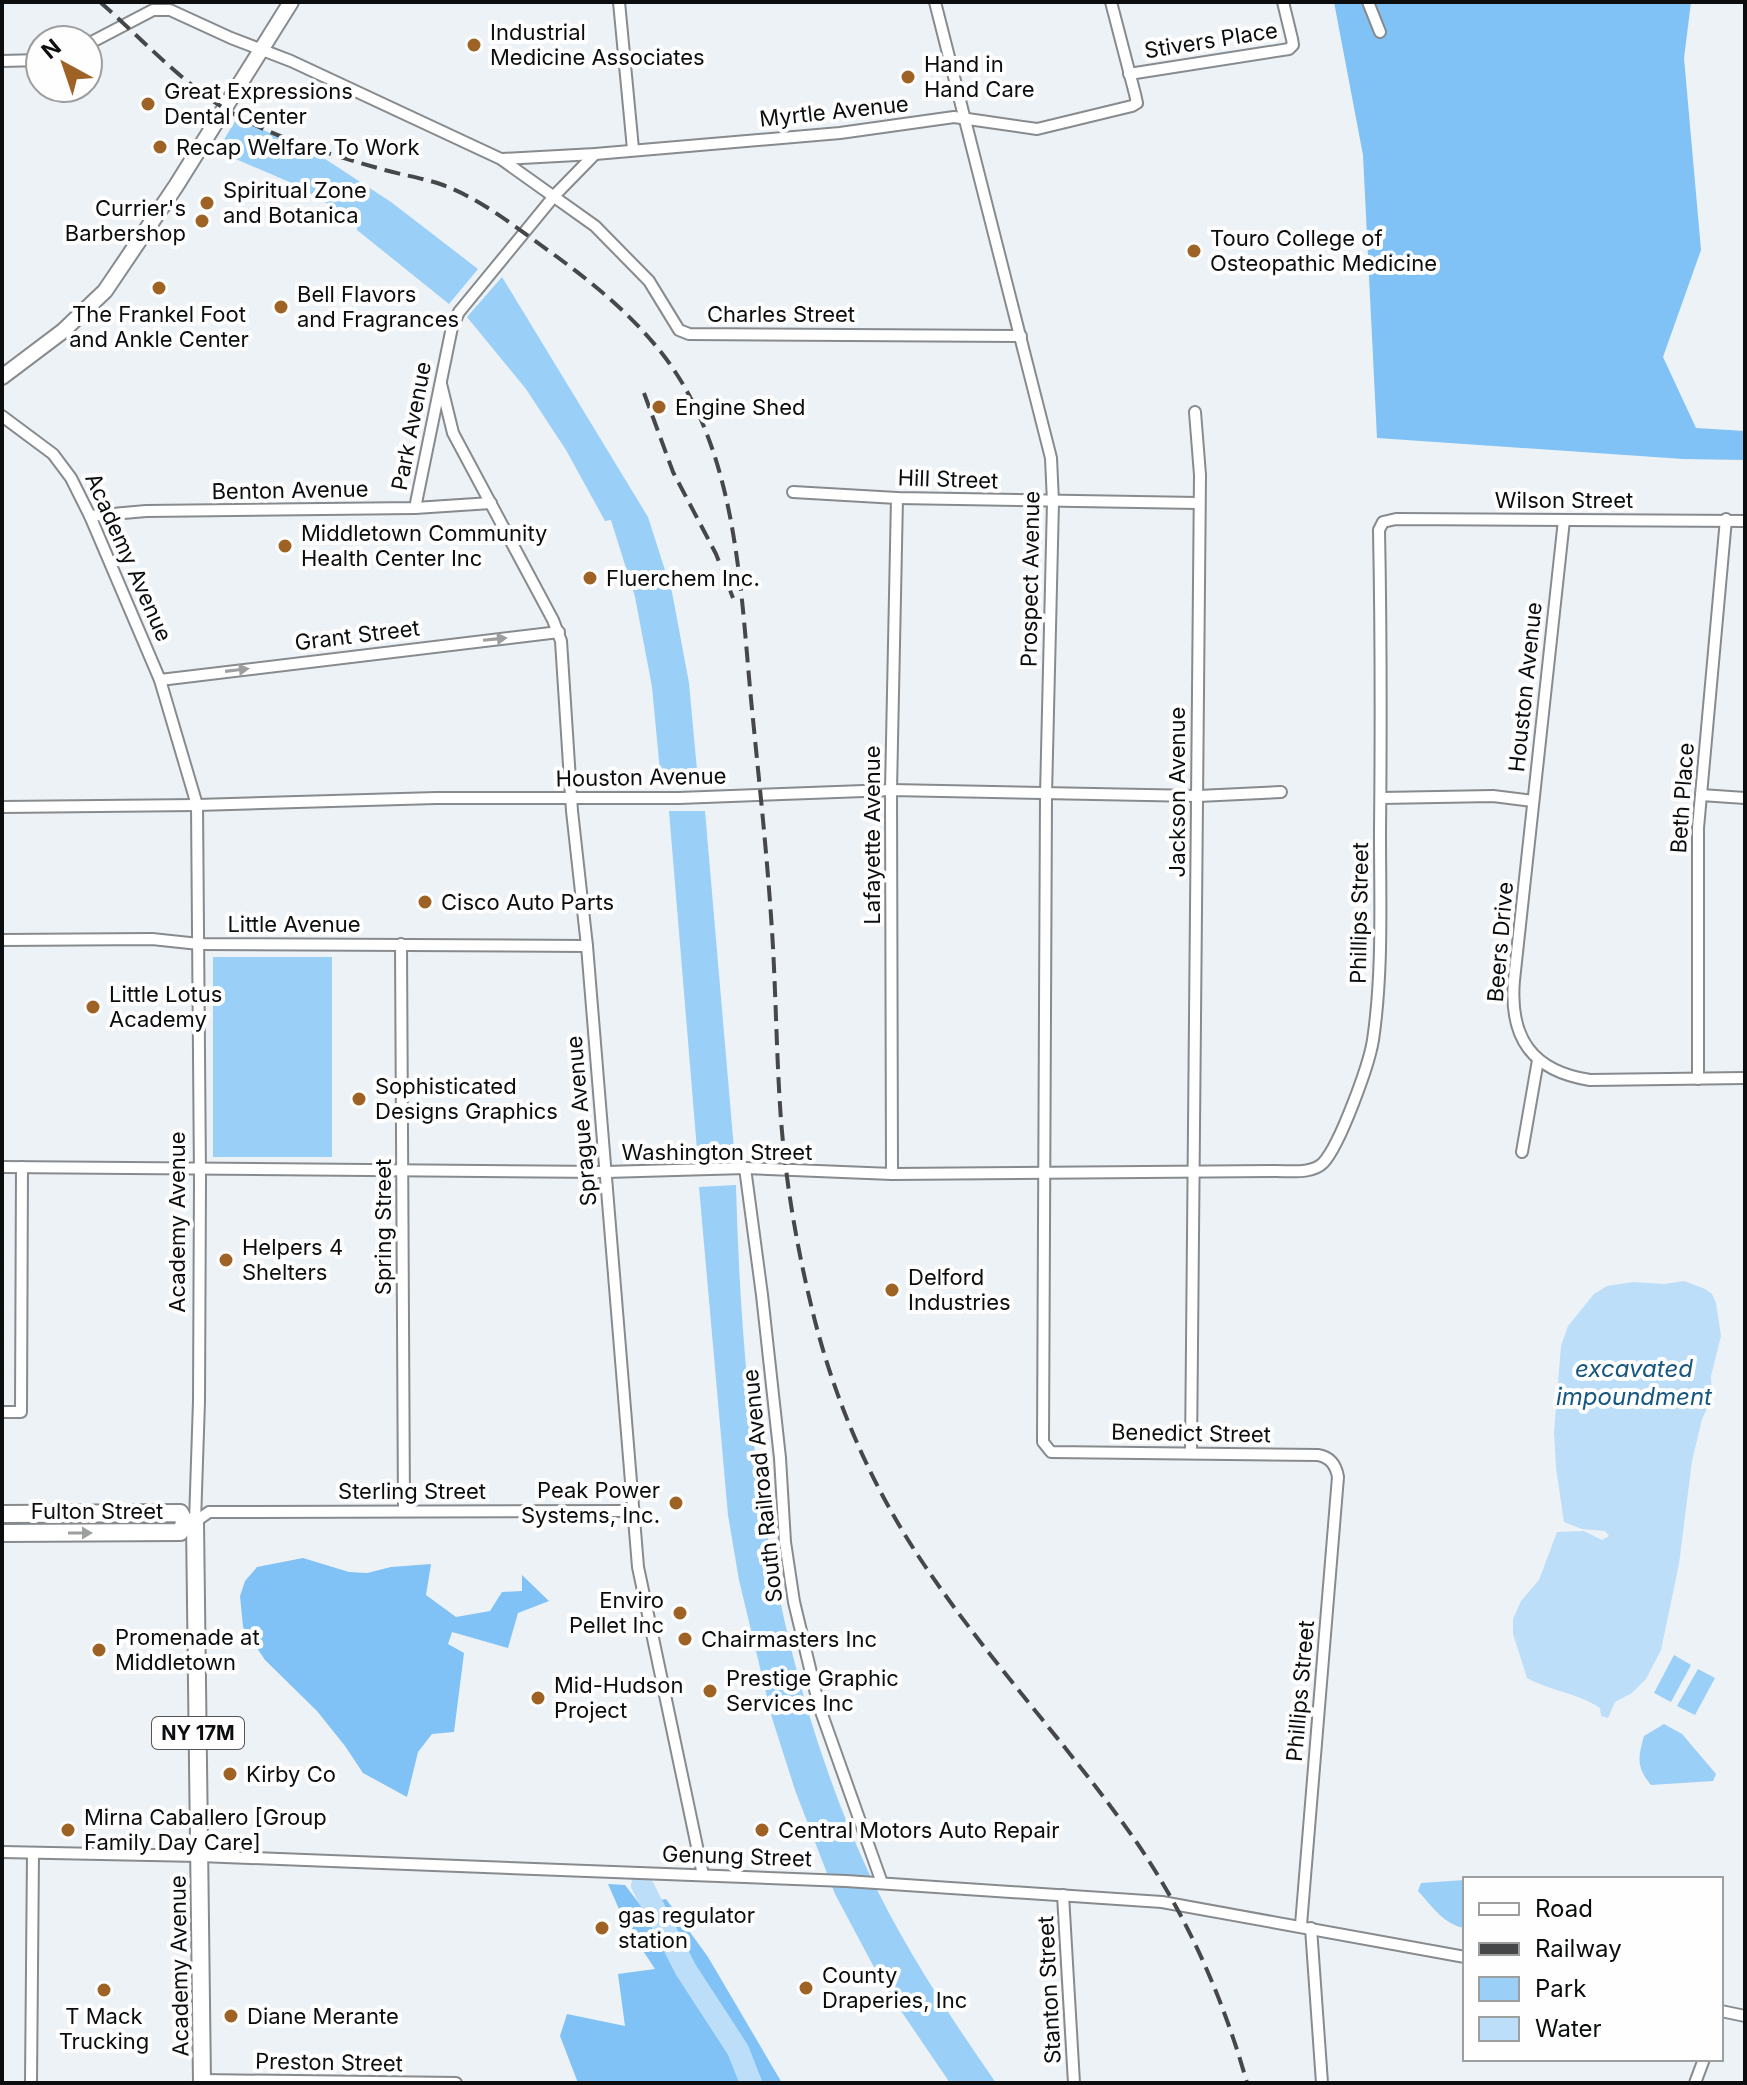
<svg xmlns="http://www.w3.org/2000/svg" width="1747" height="2085" viewBox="0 0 1747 2085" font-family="Inter,sans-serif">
	<rect width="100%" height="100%" fill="#edf2f6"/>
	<!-- green -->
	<g fill="#9acff8">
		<path d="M 237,118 L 319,155 L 391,202 L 478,269 L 449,304 L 357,230 L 357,221 L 294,184 L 217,151 Z"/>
		<path d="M 502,277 L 648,517 L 672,592 L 689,683 L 698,781 L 661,782 L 652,687 L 635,597 L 611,520 L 605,521 L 566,450 L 526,389 L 467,317 Z"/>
		<path d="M 669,811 L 705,811 L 735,1161 L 698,1162 Z"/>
		<rect x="213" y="957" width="119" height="200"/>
		<path d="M 736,1185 C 742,1417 770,1659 868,1871 C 903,1946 949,2015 996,2083 L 950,2083 L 884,1986 L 835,1894 L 795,1790 L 772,1718 L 739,1580 L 728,1515 L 699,1187 Z"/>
		<path d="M 1674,1655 L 1691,1665 L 1671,1702 L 1654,1693 Z"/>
		<path d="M 1698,1669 L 1715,1678 L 1695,1715 L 1677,1706 Z"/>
		<path d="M 1664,1724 L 1682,1734 L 1716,1774 L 1713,1781 L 1651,1785 C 1636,1767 1638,1758 1644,1736 Z"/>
		<path d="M 1465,1880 L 1465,1928 C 1444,1925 1432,1906 1418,1891 L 1421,1883 Z"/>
	</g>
	<!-- forest -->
	<g fill="#80c2f5">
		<path d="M 1334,2 L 1691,2 L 1684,58 L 1701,250 L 1663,357 L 1696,428 L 1745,431 L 1745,460 L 1683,459 L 1377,438 L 1363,155 Z"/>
		<path d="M 303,1558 L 349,1572 L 367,1573 L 391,1567 L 431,1564 L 426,1595 L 456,1617 L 490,1611 L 502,1592 L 522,1591 L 522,1575 L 549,1601 L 518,1613 L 508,1648 L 452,1632 L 448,1644 L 464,1653 L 454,1732 L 432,1734 L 418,1752 L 407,1797 L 363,1773 L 345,1746 L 317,1711 L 265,1660 L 243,1627 L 240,1596 L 245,1581 L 257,1567 Z"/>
		<path d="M 608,1884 L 625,1885 L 651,1919 L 651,1902 L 666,1899 L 708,1957 L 782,2083 L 578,2083 L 560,2036 L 567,2014 L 625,2026 L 618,1974 L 655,1969 L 626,1925 Z"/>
	</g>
	<!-- water -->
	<path fill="#bddef8" d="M 1684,1281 L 1705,1289 L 1712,1294 L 1716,1303 L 1721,1336 L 1711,1376 L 1712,1398 L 1702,1419 L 1692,1461 L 1679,1564 L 1661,1650 L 1646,1679 L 1632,1693 L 1615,1702 L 1608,1718 L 1601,1716 L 1600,1708 C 1578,1693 1550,1691 1527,1678 L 1513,1634 L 1513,1619 L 1521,1601 L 1539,1580 L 1557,1532 L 1584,1531 L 1602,1540 L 1609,1536 L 1605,1531 L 1582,1529 L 1564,1522 L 1556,1468 L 1554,1432 L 1561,1346 L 1568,1326 L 1594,1294 L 1607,1286 L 1633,1282 L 1664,1284 Z"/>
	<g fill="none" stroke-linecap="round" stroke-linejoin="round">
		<!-- river -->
		<path stroke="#bddef8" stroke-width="22" d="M 642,1885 L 686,1970 L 738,2050 L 751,2083"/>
		<defs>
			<g id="minor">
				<path d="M 619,2 L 633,149"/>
				<path d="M 935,2 L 1051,458 L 1053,502 L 1046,795 L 1043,1442 L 1051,1452 L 1318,1455 C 1330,1457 1336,1465 1338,1477 L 1301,1925"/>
				<path d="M 1368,2 L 1380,32"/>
				<path d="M 88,44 L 153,10 L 170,10 L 231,38 L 291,61 L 501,159 L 595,226 L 649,281 L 679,330 L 689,334 L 1021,336"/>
				<path d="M 2,61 L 40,60"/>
				<path d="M 1129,74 L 1289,49 L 1293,45 L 1292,39 L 1283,2"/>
				<path d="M 502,159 L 595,154 L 840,133 L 954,117 L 1037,129 L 1132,106 L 1137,103 L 1135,94 L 1111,2"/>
				<path d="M 441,384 L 453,433 L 553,620 L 561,641 L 572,811 L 587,946 L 638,1567 L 703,1875"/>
				<path d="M 2,416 L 53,454 L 71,478 L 90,516 L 160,680 L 197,805 L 200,1178 L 199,1401 L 195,1522"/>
				<path d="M 793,492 L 897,498 L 1198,503"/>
				<path d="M 415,508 L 452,327 L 459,312 L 555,195 L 595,154"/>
				<path d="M 90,516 L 146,511 L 415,508 L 491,503"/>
				<path d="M 1564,520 L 1514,980 C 1509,1038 1532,1071 1590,1080 L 1745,1078"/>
				<path d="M 160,680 L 559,632"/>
				<path d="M 1701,795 L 1745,798"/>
				<path d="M 1381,798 L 1493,796 L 1533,801"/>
				<path d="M 2,807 L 197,805 L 436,798 L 679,798 L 891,790 L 1198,796 L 1281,792"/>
				<path d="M 2,940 L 152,939 L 199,944 L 587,946"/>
				<path d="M 401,944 L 404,1510"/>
				<path d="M 1698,1079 L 1698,828 L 1726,519"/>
				<path d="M 1522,1152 L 1538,1060"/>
				<path d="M 2,1167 L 606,1172 L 745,1168 L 892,1174 L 1276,1171 C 1291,1171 1312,1174 1323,1163 C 1340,1145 1369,1065 1373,1040 C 1383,972 1380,901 1380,833 C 1381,732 1381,631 1379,530 L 1383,522 L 1396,519 L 1745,521"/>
				<path d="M 745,1168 L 762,1295 L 780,1458 L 785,1542 L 794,1602 L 819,1706 L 882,1883"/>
				<path d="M 892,1174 L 891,790 L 897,498"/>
				<path d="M 2,1412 L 21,1412 L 22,1167"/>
				<path d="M 1191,1453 L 1200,475 L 1195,412"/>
				<path d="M 195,1522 L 209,1512 L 632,1511"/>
				<path d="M 2,1852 L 200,1856 L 846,1881 L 1162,1902 L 1465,1957"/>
				<path d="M 1063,1895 L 1074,2083"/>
				<path d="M 1311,1928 L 1322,2083"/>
				<path d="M 1721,2011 L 1745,2016"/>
				<path d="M 31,2083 L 33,1853"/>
				<path d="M 202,2083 L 202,2080 L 456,2083"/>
				<path d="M 1695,2083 L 1704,2059"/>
			</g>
			<path id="secondary" d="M 2,377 L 63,331 L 105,291 L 176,186 L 291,2"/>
			<g id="primary">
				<path d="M 2,1514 L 180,1513 L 185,1522 L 195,1522 L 202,2083"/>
				<path d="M 2,1533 L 180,1532 L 185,1522"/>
			</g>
		</defs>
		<!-- minor casing -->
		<use href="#minor" stroke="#878b8e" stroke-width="14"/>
		<!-- secondary casing -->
		<use href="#secondary" stroke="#878b8e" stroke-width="18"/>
		<!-- primary casing -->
		<use href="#primary" stroke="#878b8e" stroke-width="20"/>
		<!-- minor -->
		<use href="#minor" stroke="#fff" stroke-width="10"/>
		<!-- secondary -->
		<use href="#secondary" stroke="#fff" stroke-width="14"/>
		<!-- primary -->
		<use href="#primary" stroke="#fff" stroke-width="16"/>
		<!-- rail -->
		<g stroke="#454749" stroke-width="4" stroke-dasharray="16 8" stroke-linecap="butt">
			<path d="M 100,2 C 147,43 192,95 249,122 C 291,143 336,156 381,169 C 402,175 423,178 443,185 C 475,197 504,218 531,238 C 580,273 627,308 664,356 C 737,452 740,584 751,699 C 758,771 766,843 771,916 C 776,984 776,1052 781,1120 C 786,1184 797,1248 812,1309 C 834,1400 872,1488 925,1566 C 989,1661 1069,1746 1135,1840 C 1186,1914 1223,1997 1247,2083"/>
			<path d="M 644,393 L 673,472 L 716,554 L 733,598"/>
		</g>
	</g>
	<!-- one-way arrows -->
	<defs><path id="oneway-solid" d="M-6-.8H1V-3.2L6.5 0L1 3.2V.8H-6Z" transform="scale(2)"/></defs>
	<g fill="#9d9e9f">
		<use href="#oneway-solid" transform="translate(495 639) rotate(-6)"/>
		<use href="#oneway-solid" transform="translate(237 670) rotate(-7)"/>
		<use href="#oneway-solid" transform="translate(80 1533)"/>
	</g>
	<!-- markers -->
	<g fill="#9e6224" stroke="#fefefe" stroke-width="3">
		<circle cx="474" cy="45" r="8"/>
		<circle cx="908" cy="77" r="8"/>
		<circle cx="148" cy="104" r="8"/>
		<circle cx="160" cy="147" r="8"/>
		<circle cx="207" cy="203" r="8"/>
		<circle cx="202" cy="221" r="8"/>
		<circle cx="1194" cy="251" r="8"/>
		<circle cx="159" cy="288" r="8"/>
		<circle cx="281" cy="307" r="8"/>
		<circle cx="659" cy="407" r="8"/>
		<circle cx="285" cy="546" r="8"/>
		<circle cx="590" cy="578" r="8"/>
		<circle cx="425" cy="902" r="8"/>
		<circle cx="93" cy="1007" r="8"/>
		<circle cx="359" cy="1099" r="8"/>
		<circle cx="226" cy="1260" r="8"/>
		<circle cx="892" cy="1290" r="8"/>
		<circle cx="676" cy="1503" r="8"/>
		<circle cx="680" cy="1613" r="8"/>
		<circle cx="685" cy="1639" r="8"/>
		<circle cx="99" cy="1650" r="8"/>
		<circle cx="710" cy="1691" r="8"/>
		<circle cx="538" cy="1698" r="8"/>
		<circle cx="230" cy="1774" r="8"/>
		<circle cx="68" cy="1830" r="8"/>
		<circle cx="762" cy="1830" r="8"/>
		<circle cx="602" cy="1928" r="8"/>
		<circle cx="806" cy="1988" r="8"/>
		<circle cx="104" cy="1990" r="8"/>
		<circle cx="231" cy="2016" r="8"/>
	</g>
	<g text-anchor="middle" stroke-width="8" stroke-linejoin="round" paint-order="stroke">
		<!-- shield labels -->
		<rect fill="#fefefe" stroke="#545556" stroke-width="2" x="152" y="1717" width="92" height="32" rx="6"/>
		<g font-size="20" font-weight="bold" fill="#0b0d0e">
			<text x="198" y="1740">NY 17M</text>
		</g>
		<!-- poi labels -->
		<g font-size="22" fill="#0b0d0e" stroke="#fefefe" text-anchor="start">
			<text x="490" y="40">Industrial<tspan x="490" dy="25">Medicine Associates</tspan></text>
			<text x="924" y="72">Hand in<tspan x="924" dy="25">Hand Care</tspan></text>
			<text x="164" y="99">Great Expressions<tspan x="164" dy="25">Dental Center</tspan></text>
			<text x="176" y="155">Recap Welfare To Work</text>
			<text x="223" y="198">Spiritual Zone<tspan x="223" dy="25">and Botanica</tspan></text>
			<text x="186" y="216" text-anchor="end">Currier's<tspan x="186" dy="25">Barbershop</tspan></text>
			<text x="1210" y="246">Touro College of<tspan x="1210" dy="25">Osteopathic Medicine</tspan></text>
			<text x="297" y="302">Bell Flavors<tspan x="297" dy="25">and Fragrances</tspan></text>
			<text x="159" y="322" text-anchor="middle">The Frankel Foot<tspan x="159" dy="25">and Ankle Center</tspan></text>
			<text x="675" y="415">Engine Shed</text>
			<text x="301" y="541">Middletown Community<tspan x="301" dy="25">Health Center Inc</tspan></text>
			<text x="606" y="586">Fluerchem Inc.</text>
			<text x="441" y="910">Cisco Auto Parts</text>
			<text x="109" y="1002">Little Lotus<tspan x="109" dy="25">Academy</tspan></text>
			<text x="375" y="1094">Sophisticated<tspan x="375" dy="25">Designs Graphics</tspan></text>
			<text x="242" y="1255">Helpers 4<tspan x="242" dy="25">Shelters</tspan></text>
			<text x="908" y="1285">Delford<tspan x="908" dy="25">Industries</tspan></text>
			<text x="660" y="1498" text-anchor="end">Peak Power<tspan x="660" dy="25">Systems, Inc.</tspan></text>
			<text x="664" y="1608" text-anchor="end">Enviro<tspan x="664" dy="25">Pellet Inc</tspan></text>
			<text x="115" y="1645">Promenade at<tspan x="115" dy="25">Middletown</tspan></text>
			<text x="701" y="1647">Chairmasters Inc</text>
			<text x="726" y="1686">Prestige Graphic<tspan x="726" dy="25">Services Inc</tspan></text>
			<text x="554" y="1693">Mid-Hudson<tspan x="554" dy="25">Project</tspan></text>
			<text x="246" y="1782">Kirby Co</text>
			<text x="84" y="1825">Mirna Caballero [Group<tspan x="84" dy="25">Family Day Care]</tspan></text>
			<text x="778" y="1838">Central Motors Auto Repair</text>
			<text x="618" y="1923">gas regulator<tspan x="618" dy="25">station</tspan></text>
			<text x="822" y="1983">County<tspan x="822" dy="25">Draperies, Inc</tspan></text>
			<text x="104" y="2024" text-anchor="middle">T Mack<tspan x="104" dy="25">Trucking</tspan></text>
			<text x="247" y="2024">Diane Merante</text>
		</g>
		<!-- street labels -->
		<g font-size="22" fill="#0b0d0e" stroke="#fefefe">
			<text transform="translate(1211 40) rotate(-9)" y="8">Stivers Place</text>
			<text transform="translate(834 111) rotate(-6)" y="8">Myrtle Avenue</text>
			<text x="781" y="322">Charles Street</text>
			<text transform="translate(411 426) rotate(-79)" y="8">Park Avenue</text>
			<text transform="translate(948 479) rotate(2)" y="8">Hill Street</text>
			<text transform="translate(290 490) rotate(-1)" y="8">Benton Avenue</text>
			<text x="1564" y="508">Wilson Street</text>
			<text transform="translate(129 557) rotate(66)" y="8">Academy Avenue</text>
			<text transform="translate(1030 579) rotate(-89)" y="8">Prospect Avenue</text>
			<text transform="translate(357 635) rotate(-7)" y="8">Grant Street</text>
			<text transform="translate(1525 687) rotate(-84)" y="8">Houston Avenue</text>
			<text transform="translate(641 777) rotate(-1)" y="8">Houston Avenue</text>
			<text transform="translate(1177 792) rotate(-90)" y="8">Jackson Avenue</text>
			<text transform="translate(1682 798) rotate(-86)" y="8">Beth Place</text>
			<text transform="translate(872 835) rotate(-90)" y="8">Lafayette Avenue</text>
			<text transform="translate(1359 913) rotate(-89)" y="8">Phillips Street</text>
			<text x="294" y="932">Little Avenue</text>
			<text transform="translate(1500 942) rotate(-85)" y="8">Beers Drive</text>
			<text transform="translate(581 1121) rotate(-95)" y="8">Sprague Avenue</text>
			<text x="717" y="1160">Washington Street</text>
			<text transform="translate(177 1222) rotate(-90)" y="8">Academy Avenue</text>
			<text transform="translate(383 1227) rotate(-90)" y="8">Spring Street</text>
			<text transform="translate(1191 1433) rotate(1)" y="8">Benedict Street</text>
			<text transform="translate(762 1486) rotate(-96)" y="8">South Railroad Avenue</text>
			<text x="412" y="1499">Sterling Street</text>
			<text x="97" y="1519">Fulton Street</text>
			<text transform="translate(1300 1691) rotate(-85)" y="8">Phillips Street</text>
			<text transform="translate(737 1856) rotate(2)" y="8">Genung Street</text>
			<text transform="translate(179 1966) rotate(-91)" y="8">Academy Avenue</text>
			<text transform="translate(1049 1990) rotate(-93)" y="8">Stanton Street</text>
			<text transform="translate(329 2062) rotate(1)" y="8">Preston Street</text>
		</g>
		<!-- water labels -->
		<g font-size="24" font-style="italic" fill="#165680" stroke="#fefefe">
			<text x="1634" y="1377">excavated<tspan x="1634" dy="28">impoundment</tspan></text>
		</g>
	</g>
	<!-- border -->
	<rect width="1747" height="2085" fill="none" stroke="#0b0d0e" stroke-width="8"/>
	<!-- legend -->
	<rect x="1463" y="1877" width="260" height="184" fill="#fefefe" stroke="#9d9e9e" stroke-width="2"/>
	<rect x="1479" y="1903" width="40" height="12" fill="#ffffff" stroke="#9d9e9e" stroke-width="2"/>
	<text x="1535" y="1917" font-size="24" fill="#0b0d0e">Road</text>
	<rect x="1479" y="1943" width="40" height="12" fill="#454749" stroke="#9d9e9e" stroke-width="2"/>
	<text x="1535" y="1957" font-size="24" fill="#0b0d0e">Railway</text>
	<rect x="1479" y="1977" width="40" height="24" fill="#9acff8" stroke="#9d9e9e" stroke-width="2"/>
	<text x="1535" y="1997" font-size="24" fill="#0b0d0e">Park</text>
	<rect x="1479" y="2017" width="40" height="24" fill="#bddef8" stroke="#9d9e9e" stroke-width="2"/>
	<text x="1535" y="2037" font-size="24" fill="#0b0d0e">Water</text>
	<!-- north arrow -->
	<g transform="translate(64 64) rotate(320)"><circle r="38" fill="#fefefe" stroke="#9d9e9e" stroke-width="2"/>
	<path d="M0-6L14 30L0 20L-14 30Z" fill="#9e6224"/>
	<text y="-12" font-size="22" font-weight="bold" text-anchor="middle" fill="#0b0d0e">N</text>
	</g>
</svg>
